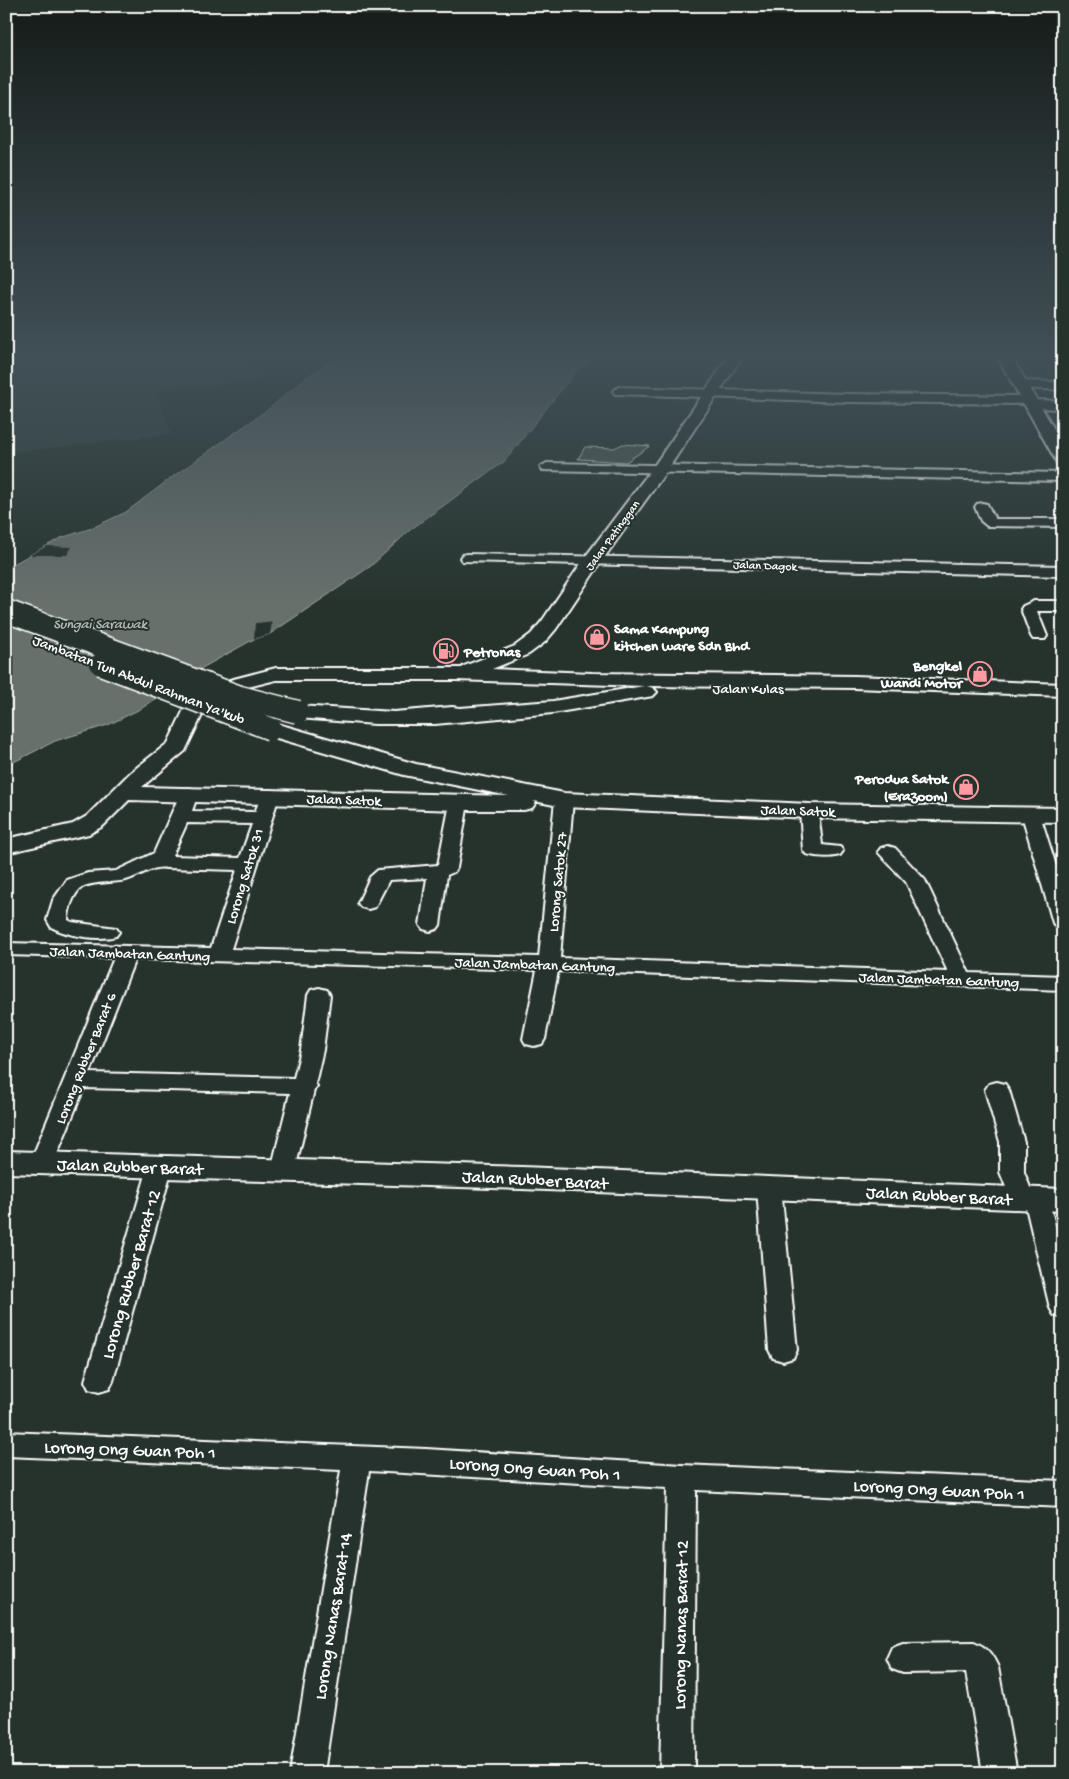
<svg xmlns="http://www.w3.org/2000/svg" width="1069" height="1779" viewBox="0 0 1069 1779" font-family="'Gochi Hand',sans-serif">
	<rect width="100%" height="100%" fill="#26332d"/>
	<filter id="ink" filterUnits="userSpaceOnUse"><feTurbulence type="fractalNoise" baseFrequency=".02" numOctaves="2"/><feDisplacementMap in="SourceGraphic" scale="10" xChannelSelector="R" yChannelSelector="G"/><feConvolveMatrix kernelMatrix="1 2 1 2 8 2 1 2 1" color-interpolation-filters="sRGB"/></filter>
	<g filter="url(#ink)">
		<!-- built -->
		<path fill="#333f3a" d="M 6,356 L 248,356 L 260,380 L 155,391 L 172,434 L 6,453 Z"/>
		<!-- water -->
		<path fill="#67706c" stroke="#a4a9a7" d="M 340,356 L 594,356 L 590,361 L 576,371 L 505,461 L 410,530 L 371,566 L 270,634 L 254,639 L 202,668 L 142,708 L 108,725 L 55,741 L 6,766 L 6,568 L 61,538 L 92,528 L 126,512 L 175,475 L 270,408 L 305,378 Z"/>
		<!-- pier -->
		<g fill="#26332d">
			<path d="M 47,546 L 72,547 L 67,555 L 30,555 Z"/>
			<path d="M 272,622 L 270,634 L 254,639 L 255,623 Z"/>
		</g>
		<!-- building -->
		<path fill="#515c57" stroke="#fff" d="M 623,444 L 650,446 L 626,462 L 578,459 L 585,447 L 614,448 Z"/>
		<g fill="none" stroke-linecap="round" stroke-linejoin="round">
			<defs>
				<g id="minor">
					<path d="M 1021,381 L 1063,382 L 1063,390 L 1017,388 L 1015,385 Z"/>
					<path d="M 619,387 L 848,394 L 1029,396 L 1033,397 L 1035,400 L 1063,401 L 1063,409 L 1031,408 L 1027,407 L 1025,404 L 848,402 L 615,394 L 613,391 Z"/>
					<path d="M 547,463 L 1063,473 L 1063,481 L 542,470 L 540,467 Z"/>
					<path d="M 982,503 L 987,504 L 995,519 L 1063,519 L 1063,527 L 987,526 L 981,521 L 975,507 L 977,504 Z"/>
					<path d="M 467,554 L 1063,566 L 1063,576 L 462,561 L 460,558 L 462,555 Z"/>
					<path d="M 1034,601 L 1063,601 L 1063,611 L 1037,611 L 1047,636 L 1045,639 L 1033,639 L 1031,636 L 1021,609 L 1023,606 Z"/>
					<path d="M 189,788 L 196,790 L 198,794 L 192,811 L 255,812 L 263,792 L 270,790 L 277,792 L 279,796 L 231,949 L 539,957 L 555,800 L 557,796 L 564,794 L 571,796 L 573,800 L 560,958 L 948,972 L 906,882 L 878,852 L 881,848 L 888,846 L 895,848 L 925,880 L 969,973 L 1063,976 L 1063,990 L 558,971 L 545,1039 L 542,1044 L 534,1046 L 526,1044 L 523,1039 L 537,970 L 135,959 L 90,1073 L 294,1078 L 301,1050 L 308,995 L 311,990 L 319,988 L 327,990 L 330,995 L 323,1050 L 315,1084 L 317,1086 L 314,1090 L 295,1170 L 292,1176 L 283,1179 L 274,1176 L 271,1170 L 290,1093 L 84,1088 L 51,1169 L 42,1172 L 33,1169 L 30,1163 L 114,958 L 6,955 L 6,943 L 211,948 L 237,870 L 166,868 C 153,865 140,876 126,880 C 114,883 90,881 81,888 C 73,895 68,910 68,920 L 72,922 L 116,928 L 119,932 L 116,936 C 99,941 67,936 51,927 L 47,920 L 53,900 L 67,880 L 88,873 L 116,871 L 154,853 L 180,794 L 182,790 ZM 187,823 L 252,824 L 240,858 L 172,856 Z"/>
					<path d="M 459,797 L 466,799 L 468,803 L 457,868 L 454,872 L 447,875 L 440,925 L 437,929 L 430,931 L 423,929 L 420,925 L 427,878 L 389,880 L 375,907 L 368,909 L 361,907 L 358,903 L 370,877 L 378,870 L 438,865 L 450,803 L 452,799 Z"/>
					<path d="M 809,805 L 816,807 L 818,811 L 822,845 L 840,847 L 843,851 L 840,855 C 829,858 817,857 806,854 L 803,850 L 800,811 L 802,807 Z"/>
					<path d="M 1031,809 L 1038,811 L 1040,815 L 1063,888 L 1063,929 L 1056,927 L 1053,923 L 1022,815 L 1024,811 Z"/>
					<path d="M 997,1082 L 1005,1084 L 1009,1090 L 1024,1142 L 1024,1172 L 1031,1190 L 1036,1189 L 1045,1192 L 1048,1198 L 1063,1255 L 1063,1318 L 1054,1315 L 1050,1308 L 1026,1207 L 1022,1208 L 1013,1205 L 1000,1172 L 1000,1142 L 985,1090 L 989,1084 Z"/>
					<path d="M 160,1159 L 169,1162 L 172,1168 L 113,1381 L 109,1389 L 99,1392 L 89,1389 L 85,1381 L 148,1168 L 151,1162 Z"/>
					<path d="M 769,1179 L 778,1182 L 781,1188 L 797,1350 L 793,1358 L 783,1361 L 773,1358 L 769,1350 L 757,1188 L 760,1182 Z"/>
					<path d="M 6,1432 L 426,1449 L 682,1465 L 1063,1481 L 1063,1507 L 696,1490 L 694,1773 L 660,1773 L 667,1488 L 369,1471 L 324,1773 L 290,1773 L 341,1470 L 6,1456 Z"/>
					<path d="M 974,1642 C 987,1647 992,1654 998,1667 L 1017,1773 L 983,1773 L 966,1672 L 903,1673 L 892,1669 L 887,1658 L 892,1647 L 903,1643 Z"/>
				</g>
				<g id="major">
					<path d="M 729,356 L 743,356 L 668,469 L 601,562 L 556,629 L 545,642 L 529,654 L 492,669 L 592,673 L 855,676 L 1063,684 L 1063,696 L 855,688 L 647,686 L 653,688 L 657,692 L 653,696 L 553,713 L 435,724 L 375,724 L 298,718 L 290,717 L 287,712 L 290,707 L 298,706 L 394,712 L 452,707 L 460,708 L 553,701 L 644,686 L 455,680 L 276,680 L 240,689 L 217,700 L 204,711 L 185,751 L 142,787 L 509,796 L 404,775 L 263,734 L 260,729 L 263,724 L 271,722 L 416,764 L 564,793 L 809,804 L 1063,808 L 1063,822 L 809,818 L 564,807 L 534,801 L 536,803 L 532,808 L 524,810 L 459,810 L 129,800 L 103,826 L 89,834 L 6,853 L 6,839 L 73,824 L 87,816 L 130,773 L 168,743 L 187,703 L 201,690 L 226,681 L 276,668 L 462,668 L 464,666 L 515,646 L 531,634 L 542,621 L 586,556 L 654,466 Z"/>
					<path d="M 997,356 L 1011,356 L 1063,444 L 1063,464 L 1057,463 L 1055,459 Z"/>
					<path d="M 6,1151 L 522,1167 L 1063,1189 L 1063,1211 L 522,1189 L 6,1173 Z"/>
				</g>
			</defs>
			<!-- minor casing -->
			<use href="#minor" stroke="#fff" stroke-width="4"/>
			<!-- major casing -->
			<use href="#major" stroke="#fff" stroke-width="4"/>
			<!-- minor -->
			<use href="#minor" fill="#26332d" fill-rule="evenodd"/>
			<!-- major -->
			<use href="#major" fill="#26332d" fill-rule="evenodd"/>
			<defs>
				<g id="major-bridge">
					<path d="M 6,611 L 240,697 L 298,712"/>
					<path d="M 101,664 L 271,729"/>
				</g>
			</defs>
			<!-- major-bridge casing -->
			<use href="#major-bridge" stroke="#fff" stroke-width="25" stroke-linecap="butt"/>
			<!-- major-bridge -->
			<use href="#major-bridge" stroke="#26332d" stroke-width="22"/>
		</g>
	</g>
	<!-- sky -->
	<linearGradient id="sky" x2="0" y2="1"><stop stop-color="#151c19"/><stop offset="0.59" stop-color="#415057"/><stop offset="1" stop-color="#415057" stop-opacity="0"/></linearGradient>
	<rect width="1069" height="605" fill="url(#sky)"/>
	<!-- icons -->
	<defs>
		<symbol id="shop-ring" viewBox="-11 -11 22 22"><circle r="9.5" fill="#26332d" stroke="#ff9aa2" stroke-width="1.5"/><path d="M-5-2.5h2.3a2.7 3.5 0 0 1 5.4 0H5L5.5 6h-11ZM-1.5-2.5h3a1.5 2.3 0 0 0-3 0Z" fill="#ff9aa2"/></symbol>
		<symbol id="fuel-ring" viewBox="-11 -11 22 22"><circle r="9.5" fill="#26332d" stroke="#ff9aa2" stroke-width="1.5"/><path d="M-5.5-6h7V0h2V4h1.3V-2.5L3-4.5l.8-.8L6-3V5H2.5V1h-1V6h-7ZM-4.2-4.7v3.2H.2V-4.7Z" fill="#ff9aa2"/></symbol>
	</defs>
	<g fill-rule="evenodd">
		<use href="#shop-ring" x="583" y="623" width="28" height="28"/>
		<use href="#fuel-ring" x="432" y="637" width="28" height="28"/>
		<use href="#shop-ring" x="966" y="660" width="28" height="28"/>
		<use href="#shop-ring" x="952" y="773" width="28" height="28"/>
	</g>
	<g text-anchor="middle" stroke-width="4" stroke-linejoin="round" paint-order="stroke">
		<!-- far-street labels -->
		<g font-size="12" fill="#fff" stroke="#26332d">
			<text transform="translate(612 535) rotate(-54)" y="4">Jalan Patinggan</text>
			<text transform="translate(765 565) rotate(2)" y="4">Jalan Dagok</text>
		</g>
		<!-- far-water labels -->
		<g font-size="14" font-style="italic" fill="#b3b8b6" stroke="#26332d">
			<text x="100" y="628">Sungai Sarawak</text>
		</g>
		<!-- poi labels -->
		<g font-size="15" font-weight="bold" fill="#fff" stroke="#26332d" text-anchor="start">
			<text x="614" y="633">Sama Kampung<tspan x="614" dy="17">kitchen ware Sdn Bhd</tspan></text>
			<text x="464" y="656">Petronas</text>
			<text x="962" y="670" text-anchor="end">Bengkel<tspan x="962" dy="17">Wandi Motor</tspan></text>
			<text x="948" y="783" text-anchor="end">Perodua Satok<tspan x="948" dy="17">(Erazoom)</tspan></text>
		</g>
		<!-- street labels -->
		<g font-size="15" fill="#fff" stroke="#26332d">
			<text transform="translate(139 679) rotate(21)" y="5">Jambatan Tun Abdul Rahman Ya'kub</text>
			<text x="748" y="693">Jalan Kulas</text>
			<text transform="translate(344 799) rotate(2)" y="5">Jalan Satok</text>
			<text transform="translate(798 810) rotate(2)" y="5">Jalan Satok</text>
			<text transform="translate(244 876) rotate(-73)" y="5">Lorong Satok 31</text>
			<text transform="translate(557 882) rotate(-85)" y="5">Lorong Satok 27</text>
			<text transform="translate(130 953) rotate(2)" y="5">Jalan Jambatan Gantung</text>
			<text transform="translate(535 964) rotate(2)" y="5">Jalan Jambatan Gantung</text>
			<text transform="translate(939 979) rotate(2)" y="5">Jalan Jambatan Gantung</text>
			<text transform="translate(85 1058) rotate(-68)" y="5">Lorong Rubber Barat 6</text>
		</g>
		<!-- near-street labels -->
		<g font-size="18" fill="#fff" stroke="#26332d">
			<text transform="translate(130 1166) rotate(2)" y="6">Jalan Rubber Barat</text>
			<text transform="translate(535 1179) rotate(3)" y="6">Jalan Rubber Barat</text>
			<text transform="translate(939 1195) rotate(3)" y="6">Jalan Rubber Barat</text>
			<text transform="translate(130 1274) rotate(-74)" y="6">Lorong Rubber Barat 12</text>
			<text transform="translate(130 1449) rotate(2)" y="6">Lorong Ong Guan Poh 1</text>
			<text transform="translate(535 1468) rotate(4)" y="6">Lorong Ong Guan Poh 1</text>
			<text transform="translate(939 1489) rotate(3)" y="6">Lorong Ong Guan Poh 1</text>
			<text transform="translate(332 1616) rotate(-81)" y="6">Lorong Nanas Barat 14</text>
			<text transform="translate(680 1625) rotate(-89)" y="6">Lorong Nanas Barat 12</text>
		</g>
	</g>
	<!-- margin -->
	<rect width="1069" height="1779" fill="none" stroke="#26332d" stroke-width="25"/>
	<rect x="12" y="12" width="1044" height="1754" fill="none" stroke="#fff" stroke-width="2" filter="url(#ink)"/>
</svg>
